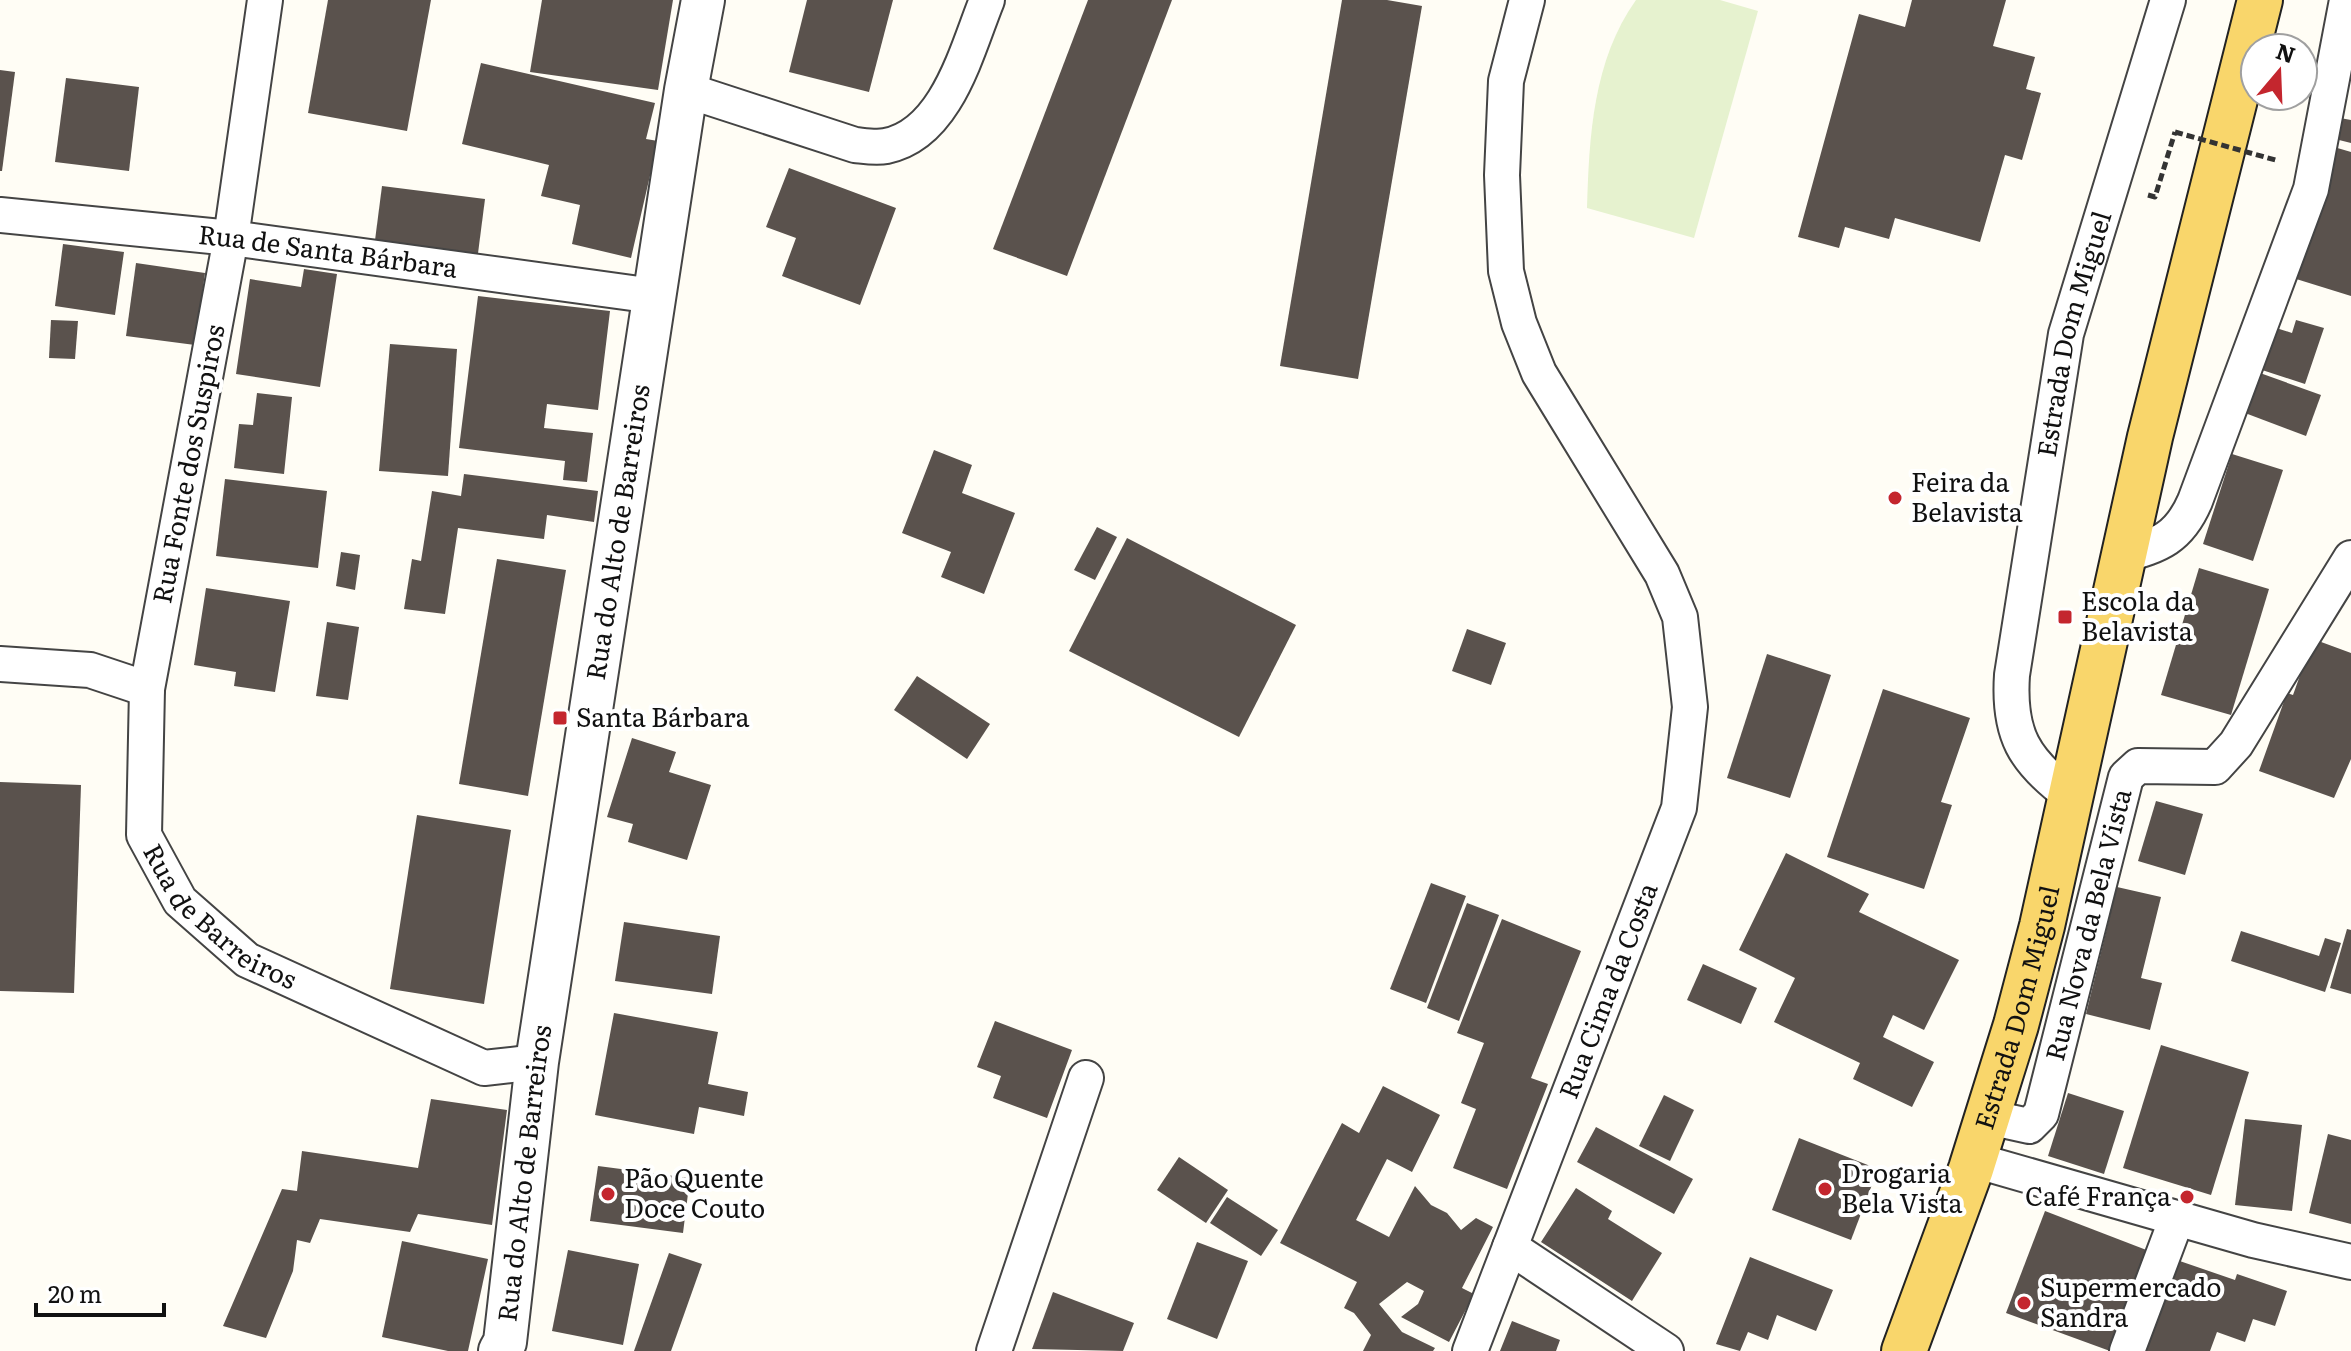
<svg xmlns="http://www.w3.org/2000/svg" width="2351" height="1351" viewBox="0 0 2351 1351" font-family="Literata,serif">
	<rect width="100%" height="100%" fill="#fffdf5"/>
	<!-- pitch -->
	<path fill="#e6f2cf" d="M 1636,0 L 1720,0 L 1758,11 L 1694,238 L 1587,208 C 1589,137 1593,60 1636,0 Z"/>
	<!-- building -->
	<g fill="#5a524d">
		<path d="M 328,0 L 431,0 L 407,131 L 308,113 Z"/>
		<path d="M 542,0 L 673,0 L 658,90 L 530,72 Z"/>
		<path d="M 807,0 L 893,0 L 869,92 L 789,72 Z"/>
		<path d="M 1088,0 L 1172,0 L 1067,276 L 993,249 Z"/>
		<path d="M 1342,0 L 1387,0 L 1422,6 L 1358,379 L 1280,366 Z"/>
		<path d="M 1912,0 L 2006,0 L 1993,46 L 2035,57 L 2026,89 L 2041,93 L 2022,160 L 2005,155 L 1980,242 L 1895,218 L 1889,239 L 1845,227 L 1839,248 L 1798,237 L 1859,14 L 1905,27 Z"/>
		<path d="M 481,63 L 655,103 L 646,139 L 658,141 L 631,258 L 572,244 L 580,205 L 541,196 L 549,165 L 462,144 Z"/>
		<path d="M 0,70 L 15,72 L 2,171 L 0,171 Z"/>
		<path d="M 66,78 L 139,87 L 129,171 L 55,162 Z"/>
		<path d="M 2340,118 L 2351,120 L 2351,143 L 2335,139 Z"/>
		<path d="M 2334,147 L 2351,152 L 2351,296 L 2293,278 Z"/>
		<path d="M 789,168 L 896,208 L 860,305 L 782,276 L 796,238 L 766,227 Z"/>
		<path d="M 382,186 L 485,199 L 477,261 L 374,248 Z"/>
		<path d="M 63,244 L 124,252 L 115,315 L 55,306 Z"/>
		<path d="M 136,263 L 205,273 L 195,345 L 126,336 Z"/>
		<path d="M 304,269 L 337,274 L 320,387 L 236,374 L 250,279 L 301,287 Z"/>
		<path d="M 478,296 L 610,311 L 598,410 L 547,404 L 544,428 L 593,433 L 587,482 L 563,480 L 565,461 L 459,448 Z"/>
		<path d="M 51,320 L 78,321 L 75,359 L 49,358 Z"/>
		<path d="M 2296,320 L 2324,328 L 2305,384 L 2259,369 L 2273,327 L 2292,333 Z"/>
		<path d="M 390,344 L 457,349 L 448,476 L 379,471 Z"/>
		<path d="M 2260,373 L 2321,395 L 2306,436 L 2245,413 Z"/>
		<path d="M 257,393 L 292,397 L 284,474 L 234,468 L 239,424 L 253,425 Z"/>
		<path d="M 934,450 L 972,465 L 962,493 L 1015,513 L 984,594 L 941,577 L 951,552 L 902,533 Z"/>
		<path d="M 2232,454 L 2283,470 L 2253,561 L 2203,544 Z"/>
		<path d="M 464,474 L 598,491 L 594,522 L 547,515 L 544,539 L 458,528 L 445,614 L 404,609 L 412,559 L 421,561 L 432,491 L 461,496 Z"/>
		<path d="M 225,479 L 327,491 L 318,568 L 216,556 Z"/>
		<path d="M 1097,527 L 1117,537 L 1095,580 L 1074,570 Z"/>
		<path d="M 1127,538 L 1296,625 L 1239,737 L 1069,651 Z"/>
		<path d="M 341,552 L 360,555 L 355,590 L 336,586 Z"/>
		<path d="M 497,559 L 566,570 L 528,796 L 459,784 Z"/>
		<path d="M 2199,568 L 2269,589 L 2231,715 L 2161,695 Z"/>
		<path d="M 206,588 L 290,601 L 275,692 L 234,686 L 236,672 L 194,665 Z"/>
		<path d="M 327,622 L 359,627 L 348,700 L 316,696 Z"/>
		<path d="M 1467,629 L 1506,643 L 1491,685 L 1452,671 Z"/>
		<path d="M 2313,639 L 2351,653 L 2351,759 L 2334,798 L 2259,771 L 2287,693 L 2293,695 Z"/>
		<path d="M 1767,654 L 1831,675 L 1790,798 L 1727,778 Z"/>
		<path d="M 917,676 L 990,724 L 967,759 L 894,710 Z"/>
		<path d="M 1883,689 L 1970,718 L 1941,802 L 1952,805 L 1924,889 L 1827,857 Z"/>
		<path d="M 632,738 L 676,752 L 669,772 L 711,785 L 687,860 L 628,842 L 633,824 L 607,817 Z"/>
		<path d="M 0,782 L 81,785 L 74,993 L 0,991 Z"/>
		<path d="M 2156,801 L 2203,814 L 2185,875 L 2138,861 Z"/>
		<path d="M 417,815 L 511,830 L 484,1004 L 390,989 Z"/>
		<path d="M 1786,853 L 1869,894 L 1859,912 L 1959,960 L 1924,1030 L 1893,1015 L 1883,1037 L 1934,1062 L 1912,1107 L 1853,1079 L 1860,1063 L 1774,1022 L 1795,978 L 1739,950 Z"/>
		<path d="M 1431,883 L 1466,896 L 1426,1003 L 1390,989 Z"/>
		<path d="M 2117,887 L 2161,897 L 2141,978 L 2162,983 L 2150,1030 L 2086,1014 Z"/>
		<path d="M 1467,903 L 1499,915 L 1459,1021 L 1427,1008 Z"/>
		<path d="M 1502,919 L 1581,951 L 1531,1078 L 1548,1084 L 1507,1189 L 1453,1168 L 1476,1109 L 1461,1103 L 1484,1043 L 1457,1033 Z"/>
		<path d="M 624,922 L 720,936 L 712,994 L 615,981 Z"/>
		<path d="M 2347,929 L 2351,930 L 2351,994 L 2330,988 Z"/>
		<path d="M 2241,931 L 2319,956 L 2325,938 L 2341,943 L 2325,992 L 2231,961 Z"/>
		<path d="M 1703,964 L 1757,988 L 1741,1024 L 1687,1000 Z"/>
		<path d="M 614,1013 L 718,1032 L 708,1084 L 748,1092 L 744,1116 L 699,1107 L 694,1134 L 595,1115 Z"/>
		<path d="M 995,1021 L 1072,1050 L 1047,1118 L 993,1098 L 1001,1076 L 977,1067 Z"/>
		<path d="M 2161,1045 L 2249,1072 L 2211,1195 L 2123,1168 Z"/>
		<path d="M 1383,1086 L 1440,1115 L 1412,1172 L 1387,1159 L 1356,1220 L 1389,1237 L 1415,1186 L 1431,1205 L 1447,1213 L 1461,1230 L 1476,1218 L 1493,1227 L 1462,1288 L 1474,1294 L 1449,1342 L 1401,1317 L 1418,1304 L 1424,1291 L 1407,1282 L 1379,1304 L 1402,1332 L 1435,1348 L 1433,1351 L 1363,1351 L 1371,1335 L 1354,1313 L 1344,1308 L 1357,1282 L 1280,1243 L 1342,1123 L 1359,1133 Z"/>
		<path d="M 2068,1093 L 2124,1111 L 2104,1174 L 2048,1156 Z"/>
		<path d="M 1664,1095 L 1694,1110 L 1670,1161 L 1639,1146 Z"/>
		<path d="M 431,1099 L 507,1110 L 492,1225 L 418,1214 L 410,1232 L 320,1219 L 310,1243 L 297,1240 L 293,1271 L 266,1338 L 223,1326 L 282,1189 L 297,1191 L 302,1151 L 418,1168 Z"/>
		<path d="M 2245,1119 L 2302,1125 L 2292,1211 L 2235,1205 Z"/>
		<path d="M 1596,1127 L 1693,1179 L 1674,1214 L 1577,1162 Z"/>
		<path d="M 2328,1134 L 2351,1140 L 2351,1224 L 2309,1213 Z"/>
		<path d="M 1799,1138 L 1878,1169 L 1851,1240 L 1772,1210 Z"/>
		<path d="M 1179,1157 L 1228,1190 L 1206,1223 L 1157,1190 Z"/>
		<path d="M 598,1166 L 690,1178 L 683,1233 L 590,1221 Z"/>
		<path d="M 1576,1188 L 1612,1211 L 1608,1219 L 1662,1253 L 1632,1301 L 1541,1242 Z"/>
		<path d="M 1227,1197 L 1278,1230 L 1261,1256 L 1210,1223 Z"/>
		<path d="M 2045,1211 L 2149,1251 L 2110,1351 L 2006,1313 Z"/>
		<path d="M 402,1241 L 488,1259 L 468,1351 L 448,1351 L 382,1337 Z"/>
		<path d="M 1197,1242 L 1248,1261 L 1217,1339 L 1167,1319 Z"/>
		<path d="M 568,1250 L 639,1264 L 623,1345 L 552,1331 Z"/>
		<path d="M 669,1253 L 702,1264 L 671,1351 L 634,1351 Z"/>
		<path d="M 1750,1257 L 1833,1290 L 1816,1331 L 1777,1315 L 1768,1340 L 1748,1332 L 1740,1351 L 1716,1344 Z"/>
		<path d="M 2171,1258 L 2235,1280 L 2237,1274 L 2287,1291 L 2275,1326 L 2253,1319 L 2245,1342 L 2217,1332 L 2210,1351 L 2140,1351 Z"/>
		<path d="M 1053,1292 L 1134,1323 L 1123,1351 L 1032,1349 Z"/>
		<path d="M 1512,1321 L 1560,1340 L 1556,1351 L 1500,1351 Z"/>
	</g>
	<g fill="none" stroke-linecap="round" stroke-linejoin="round">
		<defs>
			<g id="minor">
				<path id="s1" d="M 265,0 L 231,238 L 147,689 L 144,835 L 180,901 L 247,960 L 484,1068 L 537,1062"/>
				<path d="M 686,90 L 855,145 C 865,146 876,148 886,146 C 947,134 967,49 987,0"/>
				<path id="s2" d="M 0,215 L 231,238 L 654,296"/>
				<path d="M 2123,555 C 2160,545 2179,538 2195,501 L 2311,189 L 2347,0"/>
				<path d="M 0,664 L 90,670 L 147,689"/>
				<path id="s3" d="M 2070,795 C 2024,761 2008,734 2012,675 L 2066,334 L 2168,0"/>
				<path id="s4" d="M 1988,1117 L 2029,1126 L 2041,1114 L 2126,777 L 2138,766 L 2215,767 L 2236,744 L 2351,558"/>
				<path d="M 1974,1160 L 2253,1240 L 2351,1262"/>
				<path d="M 1510,1247 L 1666,1351"/>
				<path d="M 994,1351 L 1086,1078"/>
				<path id="s5" d="M 1470,1351 L 1679,808 L 1690,707 L 1680,617 L 1662,574 L 1539,373 L 1519,323 L 1506,271 L 1502,175 L 1506,81 L 1527,0"/>
				<path d="M 2127,1351 L 2177,1218"/>
			</g>
			<g id="tertiary">
				<path id="s6" d="M 500,1351 L 505,1342 L 537,1062 L 686,90 L 703,0"/>
			</g>
			<g id="primary">
				<path id="s7" d="M 1904,1351 L 1971,1169 L 2016,1025 L 2042,926 L 2150,437 L 2260,0"/>
			</g>
		</defs>
		<!-- minor casing -->
		<use href="#minor" stroke="#444" stroke-width="38"/>
		<!-- tertiary casing -->
		<use href="#tertiary" stroke="#444" stroke-width="46"/>
		<!-- primary casing -->
		<use href="#primary" stroke="#222" stroke-width="48"/>
		<!-- path -->
		<path stroke="#333" stroke-width="5" stroke-dasharray="8 4" stroke-linecap="butt" d="M 2148,195 L 2155,197 L 2175,132"/>
		<!-- minor -->
		<use href="#minor" stroke="#fff" stroke-width="34"/>
		<!-- tertiary -->
		<use href="#tertiary" stroke="#fff" stroke-width="42"/>
		<!-- primary -->
		<use href="#primary" stroke="#f9d66b" stroke-width="44"/>
		<!-- path-bridge -->
		<path stroke="#333" stroke-width="5" stroke-dasharray="8 4" stroke-linecap="butt" d="M 2175,132 L 2279,161"/>
	</g>
	<!-- markers -->
	<g fill="#c4262e" stroke="#fff" stroke-width="3">
		<circle cx="1895" cy="498" r="8"/>
		<rect x="2057" y="609" width="16" height="16" rx="4"/>
		<rect x="552" y="710" width="16" height="16" rx="4"/>
		<circle cx="1825" cy="1189" r="8"/>
		<circle cx="608" cy="1194" r="8"/>
		<circle cx="2187" cy="1197" r="8"/>
		<circle cx="2024" cy="1303" r="8"/>
	</g>
	<g text-anchor="middle" stroke-width="8" stroke-linejoin="round" paint-order="stroke">
		<!-- street labels -->
		<g font-size="26" fill="#111" stroke="#fff">
			<text dy="9" stroke="none"><textPath href="#s2" startOffset="330">Rua de Santa Bárbara</textPath></text>
			<text dy="9" stroke="none"><textPath href="#s3" startOffset="488">Estrada Dom Miguel</textPath></text>
			<text transform="translate(189 464) rotate(-79)" y="9">Rua Fonte dos Suspiros</text>
			<text dy="9" stroke="none"><textPath href="#s6" startOffset="828">Rua do Alto de Barreiros</textPath></text>
			<text dy="9" stroke="none"><textPath href="#s1" startOffset="960">Rua de Barreiros</textPath></text>
			<text dy="9" stroke="none"><textPath href="#s4" startOffset="254">Rua Nova da Bela Vista</textPath></text>
			<text dy="9" stroke="none"><textPath href="#s5" startOffset="386">Rua Cima da Costa</textPath></text>
			<text dy="9" stroke="none"><textPath href="#s7" startOffset="362">Estrada Dom Miguel</textPath></text>
			<text dy="9" stroke="none"><textPath href="#s6" startOffset="180">Rua do Alto de Barreiros</textPath></text>
		</g>
		<!-- poi labels -->
		<g font-size="26" fill="#111" stroke="#fff" text-anchor="start">
			<text x="1911" y="492">Feira da<tspan x="1911" dy="30">Belavista</tspan></text>
			<text x="2081" y="611">Escola da<tspan x="2081" dy="30">Belavista</tspan></text>
			<text x="576" y="727">Santa Bárbara</text>
			<text x="1841" y="1183">Drogaria<tspan x="1841" dy="30">Bela Vista</tspan></text>
			<text x="624" y="1188">Pão Quente<tspan x="624" dy="30">Doce Couto</tspan></text>
			<text x="2171" y="1206" text-anchor="end">Café França</text>
			<text x="2040" y="1297">Supermercado<tspan x="2040" dy="30">Sandra</tspan></text>
		</g>
	</g>
	<!-- north arrow -->
	<g transform="translate(2279 72) rotate(19)"><circle r="38" fill="#ffffff" stroke="#a0a0a0" stroke-width="2"/>
	<path d="M0-6L14 30L0 20L-14 30Z" fill="#c4262e"/>
	<text y="-12" font-size="22" font-weight="bold" text-anchor="middle" fill="#111111">N</text>
	</g>
	<!-- scale -->
	<path d="M36 1303v12h128v-12" fill="none" stroke="#111111" stroke-width="4"/>
	<text x="48" y="1303" font-size="24" fill="#111111" stroke="#ffffff" stroke-width="6" paint-order="stroke">20 m</text>
</svg>
